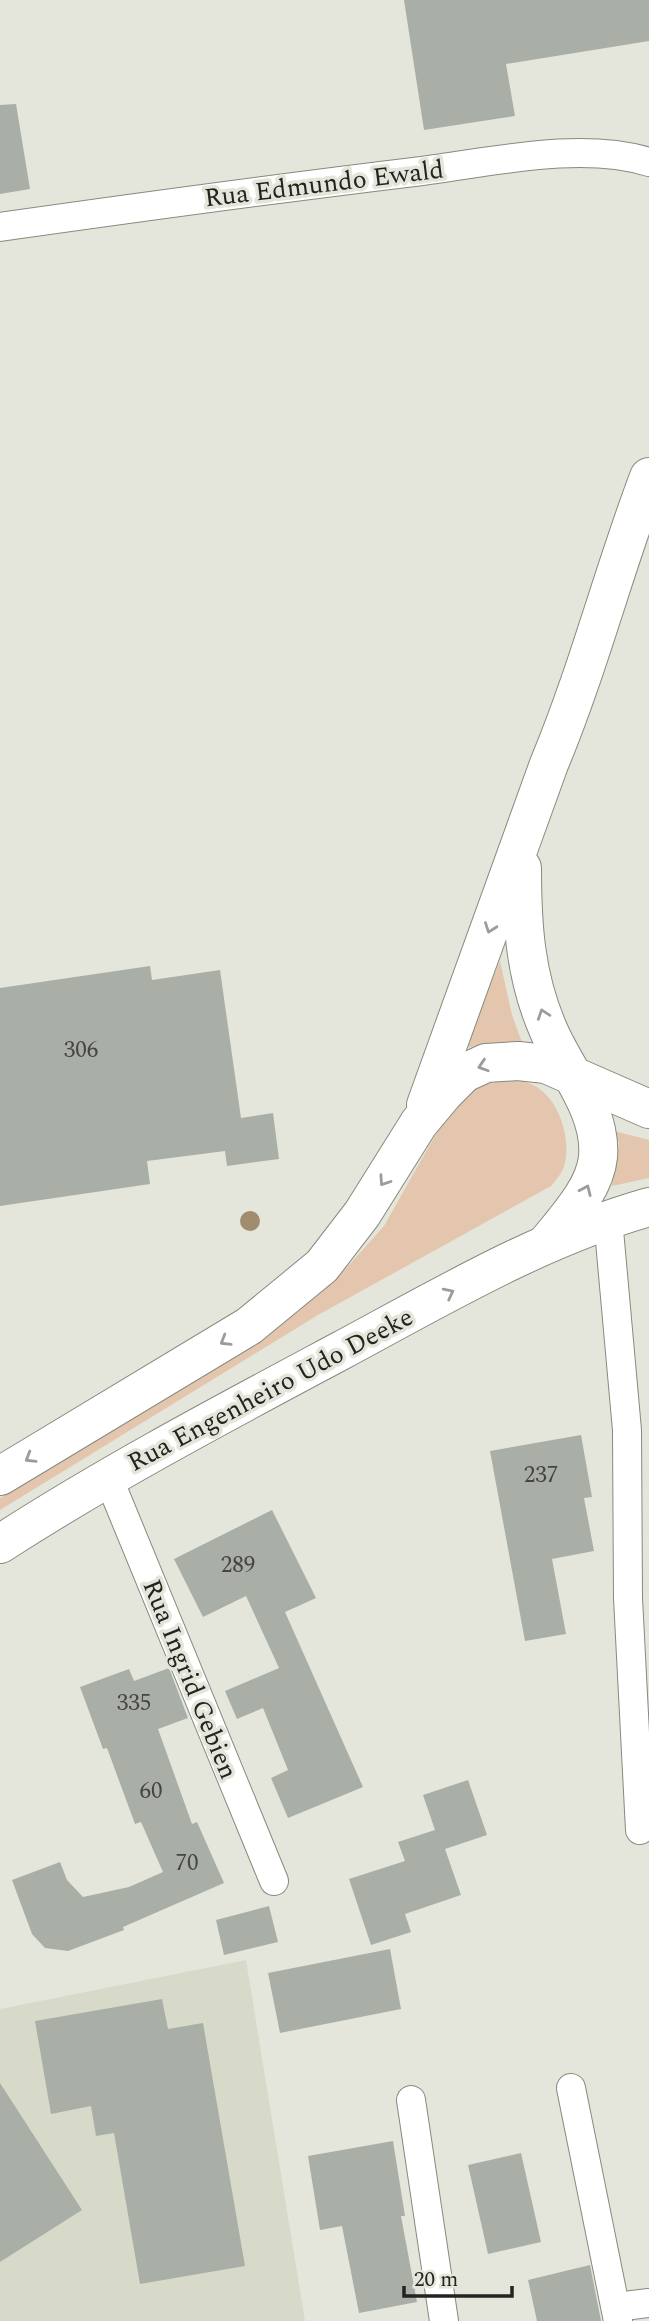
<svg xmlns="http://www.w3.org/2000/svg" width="649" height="2321" viewBox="0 0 649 2321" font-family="Spectral,serif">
	<rect width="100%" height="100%" fill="#e4e6db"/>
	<!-- built -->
	<path fill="#d8dac9" d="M 246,1960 L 305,2321 L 0,2321 L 0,2009 Z"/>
	<!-- green -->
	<g fill="#e3c6ad">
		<path d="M 500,961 L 512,1015 L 524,1048 L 488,1044 L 465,1048 Z"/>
		<path d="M 506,1078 C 514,1080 525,1081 533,1085 C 558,1097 571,1136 565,1163 C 563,1172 557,1179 551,1186 L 318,1315 L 0,1510 L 0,1498 L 307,1304 L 350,1264 L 384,1226 L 441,1125 L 477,1084 Z"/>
		<path d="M 614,1131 L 649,1140 L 649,1178 L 612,1186 L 619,1143 Z"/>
	</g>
	<!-- building -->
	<g fill="#a9afa7">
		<path d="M 404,0 L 649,0 L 649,41 L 506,64 L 515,116 L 424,130 Z"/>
		<path d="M 16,104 L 30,189 L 0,194 L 0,105 Z"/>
		<path d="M 150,966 L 152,980 L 220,970 L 241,1118 L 273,1113 L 279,1159 L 227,1166 L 225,1151 L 147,1161 L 150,1184 L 0,1206 L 0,988 Z"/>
		<path d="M 581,1435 L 592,1497 L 584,1498 L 594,1551 L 552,1559 L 566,1634 L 525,1641 L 490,1451 Z"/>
		<path d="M 272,1510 L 316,1598 L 285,1612 L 363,1787 L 288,1818 L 271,1778 L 288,1770 L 263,1708 L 237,1719 L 225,1691 L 279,1668 L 246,1596 L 203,1617 L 174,1559 Z"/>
		<path d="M 169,1668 L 188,1718 L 158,1729 L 192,1824 L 197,1822 L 224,1883 L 123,1927 L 124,1930 L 68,1951 L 45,1948 L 32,1934 L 12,1880 L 60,1862 L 67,1880 L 83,1897 L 129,1887 L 163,1872 L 141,1822 L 135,1824 L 107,1748 L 103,1749 L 80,1687 L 129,1669 L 134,1681 Z"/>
		<path d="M 468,1780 L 487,1835 L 445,1849 L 461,1895 L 405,1914 L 411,1932 L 371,1945 L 349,1879 L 405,1861 L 398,1842 L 435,1830 L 423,1795 Z"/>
		<path d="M 269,1906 L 278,1942 L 224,1955 L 216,1920 Z"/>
		<path d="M 390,1949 L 401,2009 L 280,2033 L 268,1973 Z"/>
		<path d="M 162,1999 L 168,2029 L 203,2023 L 245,2266 L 140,2284 L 114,2133 L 96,2136 L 91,2106 L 51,2114 L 35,2021 Z"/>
		<path d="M 0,2083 L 82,2210 L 0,2262 Z"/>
		<path d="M 393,2141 L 405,2216 L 401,2216 L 417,2302 L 359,2313 L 342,2226 L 320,2230 L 308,2156 Z"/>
		<path d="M 521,2153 L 541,2242 L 488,2254 L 468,2165 Z"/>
		<path d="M 590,2265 L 601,2321 L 537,2321 L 528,2280 Z"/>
	</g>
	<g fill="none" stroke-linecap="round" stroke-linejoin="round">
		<defs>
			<g id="minor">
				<path d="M 0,227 C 141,207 281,188 422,171 C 492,162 581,141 649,162"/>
				<path d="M 608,1219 L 627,1430 L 628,1598 L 640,1830"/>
				<path d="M 108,1477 L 274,1881"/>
				<path d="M 571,2088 L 618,2321"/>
				<path d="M 411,2100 L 444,2321"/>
				<path d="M 616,2307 L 649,2303"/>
			</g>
			<g id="primary">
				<path d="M 522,868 C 522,924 525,976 548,1029 C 565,1070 602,1110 598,1157 C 595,1189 566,1219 547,1243"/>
				<path d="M 426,1105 L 549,764 C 588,671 613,572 649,477"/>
				<path d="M 0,1476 L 249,1326 L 322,1266 L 362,1214 L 419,1123 L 444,1093 L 464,1073 L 486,1063 L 518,1061 L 546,1064 L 649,1109"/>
				<path d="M 0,1544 C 110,1473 226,1412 342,1350 C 441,1297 540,1238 649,1207"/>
			</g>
		</defs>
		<!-- minor casing -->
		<use href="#minor" stroke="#88897f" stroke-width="30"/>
		<!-- primary casing -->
		<use href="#primary" stroke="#88897f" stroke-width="40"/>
		<!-- minor -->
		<use href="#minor" stroke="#fff" stroke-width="28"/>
		<!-- primary -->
		<use href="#primary" stroke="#fff" stroke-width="38"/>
	</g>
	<!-- trees -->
	<circle fill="#a18c70" cx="250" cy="1221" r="10"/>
	<!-- one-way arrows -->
	<defs><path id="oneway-chevron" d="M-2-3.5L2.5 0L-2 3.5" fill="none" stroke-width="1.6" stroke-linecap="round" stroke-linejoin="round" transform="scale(1.75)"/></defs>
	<g stroke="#9c9c9a">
		<use href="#oneway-chevron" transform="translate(490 928) rotate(110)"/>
		<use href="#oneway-chevron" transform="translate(543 1014) rotate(-109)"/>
		<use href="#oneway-chevron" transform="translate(483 1066) rotate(162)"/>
		<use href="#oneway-chevron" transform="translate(384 1181) rotate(124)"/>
		<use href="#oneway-chevron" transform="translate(586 1190) rotate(-66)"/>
		<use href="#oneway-chevron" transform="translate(449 1293) rotate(-27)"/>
		<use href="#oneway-chevron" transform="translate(225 1341) rotate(149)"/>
		<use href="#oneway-chevron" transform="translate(30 1458) rotate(149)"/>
	</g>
	<g text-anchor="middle" stroke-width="7" stroke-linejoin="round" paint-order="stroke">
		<!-- number labels -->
		<g font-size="23" fill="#444641">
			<text x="81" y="1057">306</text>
			<text x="541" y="1482">237</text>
			<text x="238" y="1572">289</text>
			<text x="134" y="1710">335</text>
			<text x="151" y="1798">60</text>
			<text x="187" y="1870">70</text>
		</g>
		<!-- street labels -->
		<g font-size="26" fill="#23231f" stroke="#e4e6db">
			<text transform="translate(324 183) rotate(-7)" y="9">Rua Edmundo Ewald</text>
			<text transform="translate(270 1389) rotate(-28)" y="9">Rua Engenheiro Udo Deeke</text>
			<text transform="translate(191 1679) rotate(68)" y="9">Rua Ingrid Gebien</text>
		</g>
	</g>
	<!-- scale -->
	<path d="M404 2286v10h108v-10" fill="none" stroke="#23231f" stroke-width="3.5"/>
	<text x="414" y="2286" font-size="21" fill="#23231f" stroke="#e4e6db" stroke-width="5" paint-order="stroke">20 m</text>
</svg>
